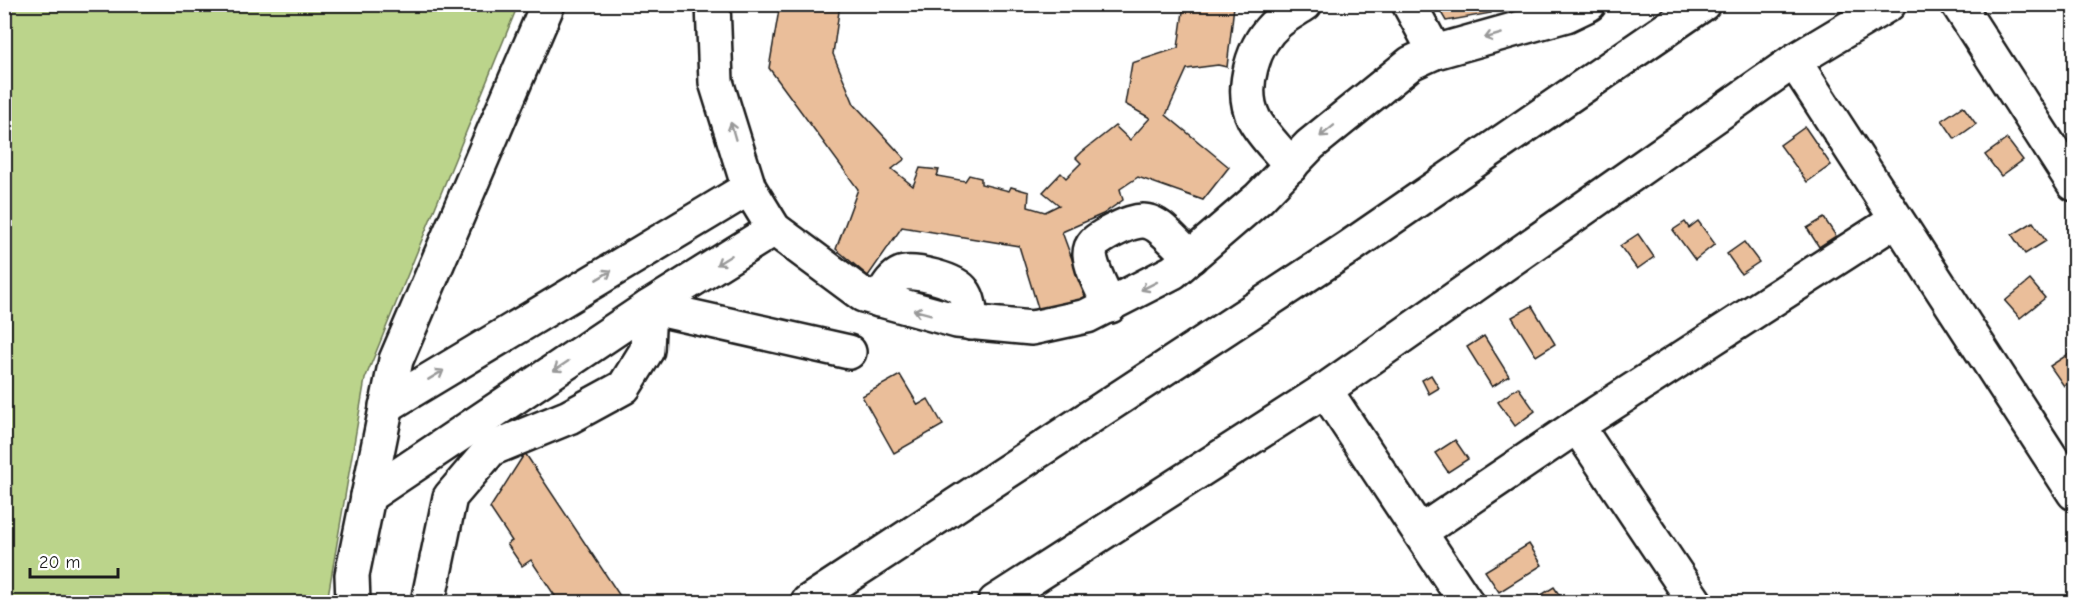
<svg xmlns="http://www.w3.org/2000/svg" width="2079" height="607" viewBox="0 0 2079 607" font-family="'Comic Neue',sans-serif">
	<rect width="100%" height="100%" fill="#fff"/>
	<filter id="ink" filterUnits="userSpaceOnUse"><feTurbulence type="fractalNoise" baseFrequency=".0167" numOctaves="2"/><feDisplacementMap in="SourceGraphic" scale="12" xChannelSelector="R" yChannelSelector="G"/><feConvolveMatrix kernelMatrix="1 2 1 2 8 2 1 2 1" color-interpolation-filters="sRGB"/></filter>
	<g filter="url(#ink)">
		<!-- green -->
		<path fill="#bbd48b" stroke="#6c7854" stroke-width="1.5" d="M 4,5 L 518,5 L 365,379 L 327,602 L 5,602 Z"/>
		<!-- building -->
		<g fill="#eabe9a" stroke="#1c1c1c" stroke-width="1.5">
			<path d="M 780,4 L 840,4 L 833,54 L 854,104 L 905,159 L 892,169 L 913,186 L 920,168 L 939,170 L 937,176 L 965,181 L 969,175 L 981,178 L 981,184 L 1009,191 L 1011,187 L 1029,192 L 1028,207 L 1045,212 L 1059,205 L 1043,192 L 1061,173 L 1066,178 L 1081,163 L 1076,158 L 1082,152 L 1115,126 L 1130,140 L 1150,118 L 1125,104 L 1132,63 L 1178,48 L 1184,4 L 1237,4 L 1234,6 L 1227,67 L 1218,65 L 1187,69 L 1166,115 L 1229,167 L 1203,200 L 1138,177 L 1120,189 L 1123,200 L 1103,214 L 1062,232 L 1087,300 L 1039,311 L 1019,246 L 902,227 L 868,276 L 836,249 L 858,189 L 769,68 Z"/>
			<path d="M 1436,4 L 1488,4 L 1491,13 L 1446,21 Z"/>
			<path d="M 1963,106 L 1976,124 L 1955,139 L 1942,120 Z"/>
			<path d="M 1805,127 L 1831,165 L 1807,182 L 1780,145 Z"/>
			<path d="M 2007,139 L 2023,160 L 2001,176 L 1985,155 Z"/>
			<path d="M 1824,218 L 1836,236 L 1819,247 L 1807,228 Z"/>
			<path d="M 1698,221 L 1715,244 L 1695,260 L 1673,230 L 1685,222 L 1689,228 Z"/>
			<path d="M 2033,222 L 2046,241 L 2025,254 L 2012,235 Z"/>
			<path d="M 1638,234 L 1654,257 L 1637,269 L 1620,246 Z"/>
			<path d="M 1744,242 L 1759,262 L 1741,274 L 1727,254 Z"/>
			<path d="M 2030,280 L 2045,298 L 2020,318 L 2005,301 Z"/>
			<path d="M 1532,306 L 1555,344 L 1536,356 L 1512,317 Z"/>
			<path d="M 1484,336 L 1509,376 L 1492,387 L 1467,347 Z"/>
			<path d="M 2073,351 L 2074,379 L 2064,386 L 2050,366 Z"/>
			<path d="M 900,375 L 918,405 L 928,399 L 943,425 L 894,453 L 862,396 Z"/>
			<path d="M 1431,375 L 1439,388 L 1429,394 L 1422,380 Z"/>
			<path d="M 1518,387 L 1535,411 L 1515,426 L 1498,402 Z"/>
			<path d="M 1455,440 L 1468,459 L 1448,472 L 1435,453 Z"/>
			<path d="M 525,453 L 624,602 L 559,602 L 531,560 L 522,566 L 507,544 L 512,541 L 490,508 Z"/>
			<path d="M 1529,544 L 1542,565 L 1499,592 L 1485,571 Z"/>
			<path d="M 1554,587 L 1564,602 L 1530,602 Z"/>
		</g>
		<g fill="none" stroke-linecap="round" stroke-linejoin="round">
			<defs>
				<g id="minor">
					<path d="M 713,4 L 716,82 L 749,188 L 774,229 L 863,295 L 957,321 L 1032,328 L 1087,316 L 1173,272 L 1259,198 L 1310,145 L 1411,63 L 1435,52 L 1566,15 L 1589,4"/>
					<path d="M 1409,4 L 1435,52"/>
					<path d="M 1958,4 L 2074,184"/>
					<path d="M 1794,61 L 2074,493"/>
					<path d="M 1291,166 C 1280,151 1263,136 1254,119 C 1239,89 1253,43 1278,22 C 1286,15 1296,10 1305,4"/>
					<path d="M 879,300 C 885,292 891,278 901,274 C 912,269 956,280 963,291 C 970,300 970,312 971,323"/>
					<path d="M 1110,306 C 1103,290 1091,270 1090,254 C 1090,243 1099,239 1107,234 C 1155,208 1154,224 1191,257"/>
					<path d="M 1325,390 L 1466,602"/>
					<path d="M 386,406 L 749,188"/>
					<path d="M 1577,426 L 1695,602"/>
					<path d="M 368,496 L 649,307 L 774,229"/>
					<path d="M 1420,532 L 1577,426 L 1896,220"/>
					<path d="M 353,602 L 352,575 L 396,360 L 548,4"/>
					<path d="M 428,602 L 450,497 L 491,449 L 569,417 L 624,387 L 647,350 L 649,307 L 849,352"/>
					<path d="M 808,602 L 1348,248 L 1703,4"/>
					<path d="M 995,602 L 1325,390 L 1794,61 L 1889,4"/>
				</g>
			</defs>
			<!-- minor casing -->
			<use href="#minor" stroke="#1c1c1c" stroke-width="38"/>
			<!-- minor -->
			<use href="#minor" stroke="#fff" stroke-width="33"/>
		</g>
		<!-- one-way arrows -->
		<defs><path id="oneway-shaft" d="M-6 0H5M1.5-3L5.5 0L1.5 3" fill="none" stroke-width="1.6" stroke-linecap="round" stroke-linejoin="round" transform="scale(1.5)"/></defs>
		<g stroke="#999">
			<use href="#oneway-shaft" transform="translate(1493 36) rotate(164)"/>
			<use href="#oneway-shaft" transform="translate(733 131) rotate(-106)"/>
			<use href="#oneway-shaft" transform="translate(1327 131) rotate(141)"/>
			<use href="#oneway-shaft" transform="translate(724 260) rotate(148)"/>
			<use href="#oneway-shaft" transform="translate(604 275) rotate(-31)"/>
			<use href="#oneway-shaft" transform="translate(1149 286) rotate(153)"/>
			<use href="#oneway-shaft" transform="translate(922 312) rotate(-165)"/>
			<use href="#oneway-shaft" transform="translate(561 366) rotate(146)"/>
			<use href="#oneway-shaft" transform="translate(436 375) rotate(-31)"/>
		</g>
	</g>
	<!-- margin -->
	<rect width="2079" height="607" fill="none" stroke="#fff" stroke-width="24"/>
	<rect x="12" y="12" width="2055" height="583" fill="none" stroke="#1c1c1c" stroke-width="2" filter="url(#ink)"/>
	<!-- scale -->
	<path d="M30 568v9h88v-9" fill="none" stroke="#1c1c1c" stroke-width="3"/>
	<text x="39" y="568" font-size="18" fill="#1c1c1c" stroke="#ffffff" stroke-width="4.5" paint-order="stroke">20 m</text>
</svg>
